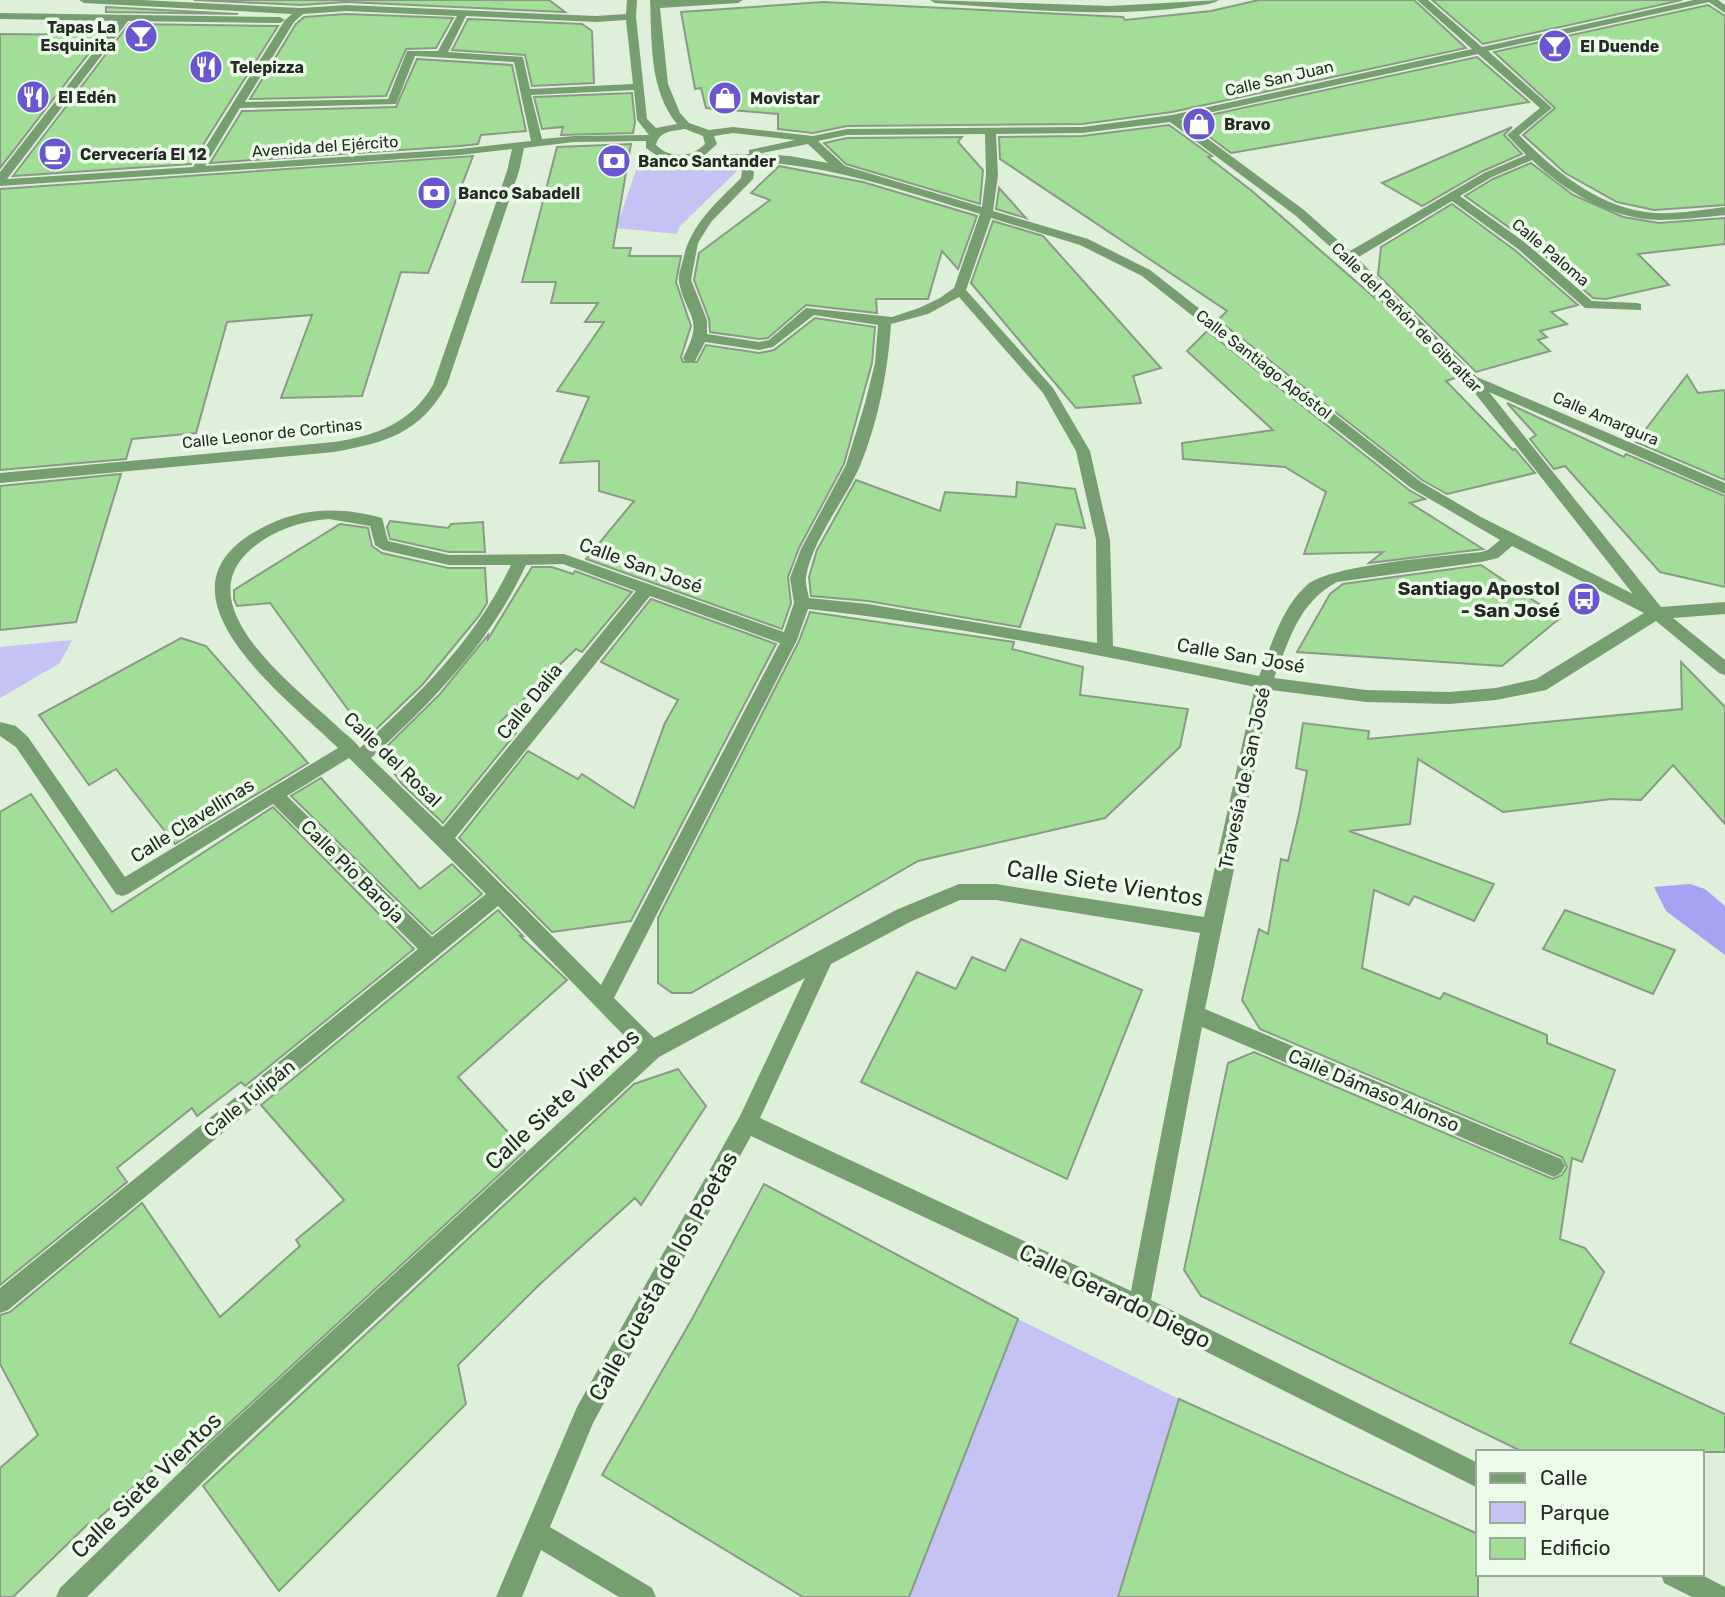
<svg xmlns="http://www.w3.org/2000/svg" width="1725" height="1597" viewBox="0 0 1725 1597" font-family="Rubik,sans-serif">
	<rect width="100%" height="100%" fill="#deefda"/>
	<!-- green -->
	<g fill="#c4c3f4">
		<path d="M 640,159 L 684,170 L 738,170 L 679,227 L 677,234 L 616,228 Z"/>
		<path d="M 72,640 L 60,663 L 0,698 L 0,647 Z"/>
		<path d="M 1018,1319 L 1179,1399 L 1118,1597 L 909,1597 Z"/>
	</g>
	<!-- water -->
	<path fill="#a6a2f2" d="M 1690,884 L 1705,889 L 1725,906 L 1725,955 L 1666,911 L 1654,887 Z"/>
	<!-- building -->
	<g fill="#a2de97" stroke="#8a9a87" stroke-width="2">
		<path d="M 194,0 L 549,0 L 565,12 L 346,2 L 301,5 Z"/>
		<path d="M 1259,0 L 1414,0 L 1466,48 L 1172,112 L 1082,124 L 847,126 L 813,133 L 778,129 L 778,114 L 706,108 L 701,88 L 695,89 L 681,12 L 823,2 L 1123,17 L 1125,20 L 1211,11 Z"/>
		<path d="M 1432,0 L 1682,0 L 1483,44 Z"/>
		<path d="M 1708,5 L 1725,16 L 1725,205 L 1654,210 L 1617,202 L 1565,173 L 1523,135 L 1555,108 L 1494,52 Z"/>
		<path d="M 106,7 L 238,14 L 106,12 Z"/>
		<path d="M 346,14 L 453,18 L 436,48 L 406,49 L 386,96 L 250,99 L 296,24 L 304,17 Z"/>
		<path d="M 468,19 L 582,24 L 592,31 L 594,83 L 532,86 L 525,55 L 452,50 Z"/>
		<path d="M 129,24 L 278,26 L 191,164 L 13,176 Z"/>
		<path d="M 0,34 L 103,35 L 0,168 Z"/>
		<path d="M 1477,57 L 1529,102 L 1231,153 L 1187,120 Z"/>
		<path d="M 417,59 L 512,65 L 526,131 L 481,135 L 478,144 L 460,146 L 210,163 L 242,111 L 396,107 Z"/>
		<path d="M 632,93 L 635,122 L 633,133 L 561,135 L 563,127 L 542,129 L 534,97 Z"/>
		<path d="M 1169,125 L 1212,156 L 1208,157 L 1252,191 L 1375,298 L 1375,294 L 1458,377 L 1446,381 L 1513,450 L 1515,449 L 1535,473 L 1447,494 L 1422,480 L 1218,320 L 1227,311 L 1000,159 L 999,137 L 1082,136 Z"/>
		<path d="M 1512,127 L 1504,135 L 1522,154 L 1483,171 L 1422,206 L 1382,183 Z"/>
		<path d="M 962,137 L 958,142 L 983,170 L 980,204 L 846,164 L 824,143 L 847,138 Z"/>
		<path d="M 631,144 L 613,248 L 631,248 L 629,256 L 681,256 L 676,282 L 691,326 L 681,357 L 683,362 L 697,362 L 706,345 L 759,353 L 774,350 L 815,318 L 875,327 L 872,363 L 844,464 L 799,548 L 788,577 L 791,603 L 782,629 L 586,559 L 634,501 L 599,491 L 599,461 L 560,463 L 589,397 L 557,391 L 604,322 L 585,322 L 598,303 L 551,303 L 556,282 L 522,282 L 557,147 Z"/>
		<path d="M 473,156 L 428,273 L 401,272 L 362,396 L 281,398 L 312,315 L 227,322 L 196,433 L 132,439 L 126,459 L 0,470 L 0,189 Z"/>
		<path d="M 1531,163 L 1573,195 L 1623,217 L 1659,223 L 1725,218 L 1725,244 L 1638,254 L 1669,285 L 1606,299 L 1593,298 L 1528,241 L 1465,196 L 1493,179 Z"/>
		<path d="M 779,166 L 863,182 L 977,216 L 958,269 L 942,251 L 928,299 L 876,299 L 877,313 L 806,305 L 768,338 L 759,339 L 710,332 L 709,319 L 694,280 L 699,253 L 770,200 L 751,193 Z"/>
		<path d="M 999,188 L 1026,218 L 996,209 Z"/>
		<path d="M 1452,204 L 1516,251 L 1578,305 L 1551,312 L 1567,324 L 1540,331 L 1547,337 L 1538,340 L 1550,351 L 1476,372 L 1378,275 L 1381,247 Z"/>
		<path d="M 993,221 L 1043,236 L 1161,368 L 1133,376 L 1141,403 L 1076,408 L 971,283 Z"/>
		<path d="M 1207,331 L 1409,490 L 1425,499 L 1410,503 L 1483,549 L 1369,563 L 1383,552 L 1304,554 L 1326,492 L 1285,467 L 1183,459 L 1182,443 L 1273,430 L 1187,351 Z"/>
		<path d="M 1687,375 L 1698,393 L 1725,390 L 1725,480 L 1636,442 Z"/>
		<path d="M 1507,403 L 1624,457 L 1626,454 L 1725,496 L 1725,587 L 1660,572 L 1565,466 L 1554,469 L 1530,439 L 1536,435 Z"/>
		<path d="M 121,474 L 76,622 L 0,630 L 0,486 Z"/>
		<path d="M 856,480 L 940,511 L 945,492 L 1016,497 L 1017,482 L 1075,489 L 1085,528 L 1056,524 L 1020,627 L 868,601 L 811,596 L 809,577 L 817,550 Z"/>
		<path d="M 390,521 L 448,528 L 451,524 L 483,522 L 485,552 L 449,552 L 390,539 L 387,527 Z"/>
		<path d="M 340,524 L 368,528 L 372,546 L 382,553 L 448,568 L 485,568 L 487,603 L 479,616 L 423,684 L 368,737 L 270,603 L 237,606 L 234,599 L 234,590 Z"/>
		<path d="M 1481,565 L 1560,618 L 1502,666 L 1297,652 L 1330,594 L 1343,584 Z"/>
		<path d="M 532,567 L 552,567 L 573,574 L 575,571 L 632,592 L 582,652 L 576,649 L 499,723 L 516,733 L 443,823 L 402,784 L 380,753 L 440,694 L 488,635 L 488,639 Z"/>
		<path d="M 651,599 L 776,644 L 631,921 L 552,932 L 459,838 L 528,751 L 578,779 L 582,774 L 634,808 L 665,723 L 678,700 L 601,662 Z"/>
		<path d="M 810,612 L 1014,642 L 1012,649 L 1083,667 L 1080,695 L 1188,709 L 1180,747 L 1105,818 L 918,861 L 691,993 L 672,993 L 658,983 L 658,918 L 799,641 Z"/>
		<path d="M 181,638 L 206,646 L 308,763 L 175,844 L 116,769 L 89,785 L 39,715 Z"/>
		<path d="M 1681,662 L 1725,707 L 1725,824 L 1673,765 L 1641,800 L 1612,799 L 1503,812 L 1418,759 L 1410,824 L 1349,831 L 1494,884 L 1474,921 L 1414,896 L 1409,905 L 1374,890 L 1362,968 L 1440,999 L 1444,993 L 1547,1035 L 1547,1043 L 1615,1070 L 1582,1162 L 1572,1158 L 1560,1239 L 1585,1248 L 1604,1272 L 1570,1343 L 1725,1414 L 1725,1452 L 1523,1452 L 1201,1296 L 1184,1270 L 1228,1063 L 1254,1052 L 1553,1179 L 1562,1175 L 1567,1167 L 1562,1157 L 1260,1029 L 1242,1000 L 1259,929 L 1268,934 L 1281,859 L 1288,861 L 1299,814 L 1307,771 L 1296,768 L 1303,723 L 1369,731 L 1368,739 L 1682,709 Z"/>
		<path d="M 321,778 L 420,889 L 452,864 L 482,894 L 432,934 L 291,796 Z"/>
		<path d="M 31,794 L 112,912 L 273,807 L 414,949 L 245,1086 L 241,1082 L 197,1116 L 192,1108 L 117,1168 L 127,1182 L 0,1285 L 0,812 Z"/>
		<path d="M 498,910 L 523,936 L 520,936 L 567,980 L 458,1077 L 525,1151 L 186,1463 L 176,1449 L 89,1527 L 88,1524 L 13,1597 L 0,1597 L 0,1468 L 38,1435 L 0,1364 L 0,1315 L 10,1312 L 142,1203 L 220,1317 L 300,1246 L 296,1240 L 344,1200 L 261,1105 Z"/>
		<path d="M 1565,910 L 1675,950 L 1653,994 L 1543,949 Z"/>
		<path d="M 1021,939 L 1142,990 L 1067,1179 L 861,1082 L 917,972 L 956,989 L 972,957 L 1005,971 Z"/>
		<path d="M 678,1069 L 706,1106 L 641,1205 L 635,1198 L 540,1284 L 458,1365 L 466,1404 L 279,1591 L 203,1486 L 634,1084 Z"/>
		<path d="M 764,1184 L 1018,1319 L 909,1597 L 803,1597 L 602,1475 L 692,1319 Z"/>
		<path d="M 1179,1399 L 1478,1534 L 1478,1597 L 1118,1597 Z"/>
	</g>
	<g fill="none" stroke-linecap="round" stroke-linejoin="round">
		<!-- minor -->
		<g fill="#779e70" fill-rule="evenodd">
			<path d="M 79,0 L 142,0 L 301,8 L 346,5 L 596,16 L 626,14 L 627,0 L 637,0 L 636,17 L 647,119 L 656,128 L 677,124 C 649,90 652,41 650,0 L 743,0 L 738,3 L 660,8 L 668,84 L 680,113 L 689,123 L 709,130 L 733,127 L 813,136 L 847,129 L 1082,127 L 1172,115 L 1472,49 L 1417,0 L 1428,0 L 1482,47 L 1694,0 L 1718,0 L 1725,5 L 1725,13 L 1709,2 L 1488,51 L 1552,108 L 1519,135 C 1555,172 1601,209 1654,213 C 1678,214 1702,210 1725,207 L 1725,215 C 1703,217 1681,220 1659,220 C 1611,219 1566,192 1532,160 L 1492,177 L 1460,196 L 1526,243 L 1592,301 L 1637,303 L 1641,304 L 1641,310 L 1585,308 L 1518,249 L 1452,201 L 1357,258 L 1477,377 L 1725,483 L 1725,494 L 1489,392 L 1661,607 L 1725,602 L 1725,614 L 1673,618 L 1725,660 L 1725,675 L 1719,673 L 1656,621 L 1546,690 L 1496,700 L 1449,704 L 1366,702 L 1271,690 L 1205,1009 L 1561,1159 L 1565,1166 L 1561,1173 L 1554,1177 L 1202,1027 L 1151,1300 L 1478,1463 L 1478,1488 L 1131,1314 L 751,1136 L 593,1423 L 550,1527 L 652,1588 L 656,1597 L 619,1597 L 541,1550 L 522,1597 L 496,1597 L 577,1407 L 740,1116 L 805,978 L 659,1057 L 226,1459 L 87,1597 L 56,1597 L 60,1588 L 210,1443 L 638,1050 L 498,906 L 8,1310 L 0,1313 L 0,1288 L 418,949 L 273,804 L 128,894 L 122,896 L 116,894 L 16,747 L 0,736 L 0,722 L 16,726 L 28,737 L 125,877 L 338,748 C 286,697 144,593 258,530 C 298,507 339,506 382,518 L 388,541 L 449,555 L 564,554 L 784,632 L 794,603 L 790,578 L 801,549 L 846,465 L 865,403 L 875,363 L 878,325 L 814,315 L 773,347 L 759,350 L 705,342 L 695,361 L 685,361 L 683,358 C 705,316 687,320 679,282 C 678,275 681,267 683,260 C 690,225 716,203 741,178 L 742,172 L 733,161 L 712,163 L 694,160 L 672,161 L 660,158 L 646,148 L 646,141 L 574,142 L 524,148 L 519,171 L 447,385 C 419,434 387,442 334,452 L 0,483 L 0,473 L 334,442 C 377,435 410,424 433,385 L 507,171 L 512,149 L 460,155 L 0,186 L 0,172 L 118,21 L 0,19 L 0,13 L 280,17 L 285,20 L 280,23 L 128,21 L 7,179 L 193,167 L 285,20 L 292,14 L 84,3 ZM 346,11 L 457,16 L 438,51 L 407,51 L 388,99 L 245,102 L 294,22 L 303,14 ZM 466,16 L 596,22 L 626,20 L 633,84 L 530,89 L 523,57 L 448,52 ZM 1478,54 L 1540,108 L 1507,135 L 1526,155 L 1484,173 L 1350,251 L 1304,210 L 1181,119 ZM 415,56 L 514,62 L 531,141 L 460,149 L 205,166 L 240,108 L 396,104 ZM 634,90 L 637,120 L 649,135 L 574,136 L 542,139 L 531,95 ZM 1170,122 L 1296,216 L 1345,260 L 1467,383 L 1633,594 L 1481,517 L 1421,482 L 1150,270 L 1088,239 L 993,211 L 998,175 L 996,134 L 1082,133 ZM 685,129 L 703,136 L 705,144 C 691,158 670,159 656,145 C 659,131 672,131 685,129 ZM 733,133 L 795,140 L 749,150 L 749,154 L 705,155 L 717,144 L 714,136 ZM 985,134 L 986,175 L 982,207 L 845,166 L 818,141 L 847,135 ZM 808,144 L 828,163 L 790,156 L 757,154 ZM 745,161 C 828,164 901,190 980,214 L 954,288 L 940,298 L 919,308 L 892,317 L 806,308 L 769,340 L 759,342 L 707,334 L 707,320 L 691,280 L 698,243 L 711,222 L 753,179 L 754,172 ZM 991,218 L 1080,245 L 1142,276 L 1411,488 L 1500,540 L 1488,550 L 1481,552 C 1446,556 1329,565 1307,585 C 1281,608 1272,645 1259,676 L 1113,646 L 1110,540 L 1090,451 L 1053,388 L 966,290 ZM 959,297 L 1043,393 L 1076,451 L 1096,540 L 1097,643 L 868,604 L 809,598 C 808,592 805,583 806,577 C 812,540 845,500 860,466 C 878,422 888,372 891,324 L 928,314 ZM 329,519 L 370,526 L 375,545 L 383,550 L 449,565 L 511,565 C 476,639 420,694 360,748 C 355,741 347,735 341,730 C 302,692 188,611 247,553 C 268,532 299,521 329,519 ZM 1512,546 L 1644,613 L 1536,679 L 1496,688 L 1449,692 L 1366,690 L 1274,678 C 1290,639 1298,603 1337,582 L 1481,562 L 1498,558 ZM 563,564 L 636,591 L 443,827 L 371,758 C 433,701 490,643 526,565 ZM 650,596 L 780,643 L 601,985 L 455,838 ZM 808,609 C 958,625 1107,657 1255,687 L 1204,917 L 996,884 L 959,884 L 896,910 L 654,1038 L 614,998 L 797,640 ZM 349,758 L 486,894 L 432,937 L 287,796 ZM 960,900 L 996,900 L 1200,933 L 1131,1291 L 760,1118 L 831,964 L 910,922 Z"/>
			<path d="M 930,0 L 1110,6 L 1219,0 C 1211,5 1198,5 1188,7 C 1104,18 1019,9 935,3 Z"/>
			<path d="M 1661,1574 L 1700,1574 L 1725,1587 L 1725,1597 L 1692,1597 L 1664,1583 Z"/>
		</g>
	</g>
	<!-- icons -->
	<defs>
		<symbol id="bar-disc" viewBox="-11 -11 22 22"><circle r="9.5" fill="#6a56d0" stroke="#ebfce8"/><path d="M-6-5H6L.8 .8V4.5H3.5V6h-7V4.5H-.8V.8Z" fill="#fff"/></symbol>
		<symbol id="restaurant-disc" viewBox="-11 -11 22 22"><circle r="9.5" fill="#6a56d0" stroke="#ebfce8"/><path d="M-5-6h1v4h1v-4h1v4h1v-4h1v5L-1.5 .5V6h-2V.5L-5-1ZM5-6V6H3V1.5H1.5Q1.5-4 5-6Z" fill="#fff"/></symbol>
		<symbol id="shop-disc" viewBox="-11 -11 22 22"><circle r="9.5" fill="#6a56d0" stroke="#ebfce8"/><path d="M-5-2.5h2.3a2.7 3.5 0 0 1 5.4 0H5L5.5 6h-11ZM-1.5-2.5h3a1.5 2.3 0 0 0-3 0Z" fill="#fff"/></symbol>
		<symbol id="cafe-disc" viewBox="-11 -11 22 22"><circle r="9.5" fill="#6a56d0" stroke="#ebfce8"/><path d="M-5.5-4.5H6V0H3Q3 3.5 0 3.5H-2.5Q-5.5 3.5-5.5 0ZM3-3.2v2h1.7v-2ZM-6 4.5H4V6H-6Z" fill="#fff"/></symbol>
		<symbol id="bank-disc" viewBox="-11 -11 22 22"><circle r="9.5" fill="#6a56d0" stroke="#ebfce8"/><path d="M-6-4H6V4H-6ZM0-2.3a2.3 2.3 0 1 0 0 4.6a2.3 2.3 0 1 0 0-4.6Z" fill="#fff"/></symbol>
		<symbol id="bus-disc" viewBox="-11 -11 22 22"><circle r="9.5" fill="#6a56d0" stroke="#ebfce8"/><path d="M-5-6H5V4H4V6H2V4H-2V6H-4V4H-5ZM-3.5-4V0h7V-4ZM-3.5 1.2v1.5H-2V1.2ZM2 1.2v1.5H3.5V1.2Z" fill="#fff"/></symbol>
	</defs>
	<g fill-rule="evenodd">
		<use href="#bar-disc" x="122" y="17" width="38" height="38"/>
		<use href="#bar-disc" x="1536" y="27" width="38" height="38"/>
		<use href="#restaurant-disc" x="187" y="48" width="38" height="38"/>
		<use href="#restaurant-disc" x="14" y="78" width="38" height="38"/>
		<use href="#shop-disc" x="706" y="79" width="38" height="38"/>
		<use href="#shop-disc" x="1180" y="105" width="38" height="38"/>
		<use href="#cafe-disc" x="36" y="135" width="38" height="38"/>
		<use href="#bank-disc" x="595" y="142" width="38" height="38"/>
		<use href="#bank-disc" x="415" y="174" width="38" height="38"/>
		<use href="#bus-disc" x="1565" y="580" width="38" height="38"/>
	</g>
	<g text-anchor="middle" stroke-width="7" stroke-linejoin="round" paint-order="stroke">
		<!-- far-poi labels -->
		<g font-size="16" font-weight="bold" fill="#252b24" stroke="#ebfce8" text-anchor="start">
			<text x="116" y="33" text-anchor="end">Tapas La<tspan x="116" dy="18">Esquinita</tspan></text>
			<text x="1580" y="52">El Duende</text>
			<text x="230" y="73">Telepizza</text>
			<text x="58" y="103">El Edén</text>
			<text x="750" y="104">Movistar</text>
			<text x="1224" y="130">Bravo</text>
			<text x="80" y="160">Cervecería El 12</text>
			<text x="638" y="167">Banco Santander</text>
			<text x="458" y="199">Banco Sabadell</text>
		</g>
		<!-- far-street labels -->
		<g font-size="16" fill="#252b24" stroke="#ebfce8">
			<text transform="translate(1279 78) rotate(-13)" y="6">Calle San Juan</text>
			<text transform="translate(325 146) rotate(-4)" y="6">Avenida del Ejército</text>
			<text transform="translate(1551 252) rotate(40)" y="6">Calle Paloma</text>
			<text transform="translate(1407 317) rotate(45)" y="6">Calle del Peñón de Gibraltar</text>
			<text transform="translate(1264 364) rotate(38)" y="6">Calle Santiago Apóstol</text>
			<text transform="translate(1606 418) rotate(23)" y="6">Calle Amargura</text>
			<text transform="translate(272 433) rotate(-6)" y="6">Calle Leonor de Cortinas</text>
		</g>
		<!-- street labels -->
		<g font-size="19" fill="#252b24" stroke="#ebfce8">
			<text transform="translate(641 565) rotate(20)" y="7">Calle San José</text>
			<text transform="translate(1241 655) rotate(10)" y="7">Calle San José</text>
			<text transform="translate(529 701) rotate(-51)" y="7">Calle Dalia</text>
			<text transform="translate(393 759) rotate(44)" y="7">Calle del Rosal</text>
			<text transform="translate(1244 778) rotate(-78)" y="7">Travesía de San José</text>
			<text transform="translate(192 820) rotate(-32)" y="7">Calle Clavellinas</text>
			<text transform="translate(353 871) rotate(45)" y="7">Calle Pío Baroja</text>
			<text transform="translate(1374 1090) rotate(23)" y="7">Calle Dámaso Alonso</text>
			<text transform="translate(249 1098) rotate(-39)" y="7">Calle Tulipán</text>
		</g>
		<!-- poi labels -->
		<g font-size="19" font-weight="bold" fill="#252b24" stroke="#ebfce8" text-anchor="end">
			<text x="1560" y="595">Santiago Apostol<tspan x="1560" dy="22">- San José</tspan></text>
		</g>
		<!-- near-street labels -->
		<g font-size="23" fill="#252b24" stroke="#ebfce8">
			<text transform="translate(1105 883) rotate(9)" y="8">Calle Siete Vientos</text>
			<text transform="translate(562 1099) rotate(-42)" y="8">Calle Siete Vientos</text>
			<text transform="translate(663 1276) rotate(-61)" y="8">Calle Cuesta de los Poetas</text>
			<text transform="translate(1115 1296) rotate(26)" y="8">Calle Gerardo Diego</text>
			<text transform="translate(146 1485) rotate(-44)" y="8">Calle Siete Vientos</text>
		</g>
	</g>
	<!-- legend -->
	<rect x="1476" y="1450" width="228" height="126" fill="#ebfce8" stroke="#9ca89a" stroke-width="2"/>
	<rect x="1490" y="1473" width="35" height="10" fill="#779e70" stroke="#9ca89a" stroke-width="2"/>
	<text x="1540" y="1485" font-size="21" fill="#252b24">Calle</text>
	<rect x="1490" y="1502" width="35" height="21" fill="#c4c3f4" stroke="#9ca89a" stroke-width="2"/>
	<text x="1540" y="1520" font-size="21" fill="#252b24">Parque</text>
	<rect x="1490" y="1538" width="35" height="21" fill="#a2de97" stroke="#9ca89a" stroke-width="2"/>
	<text x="1540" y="1555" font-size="21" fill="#252b24">Edificio</text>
</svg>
